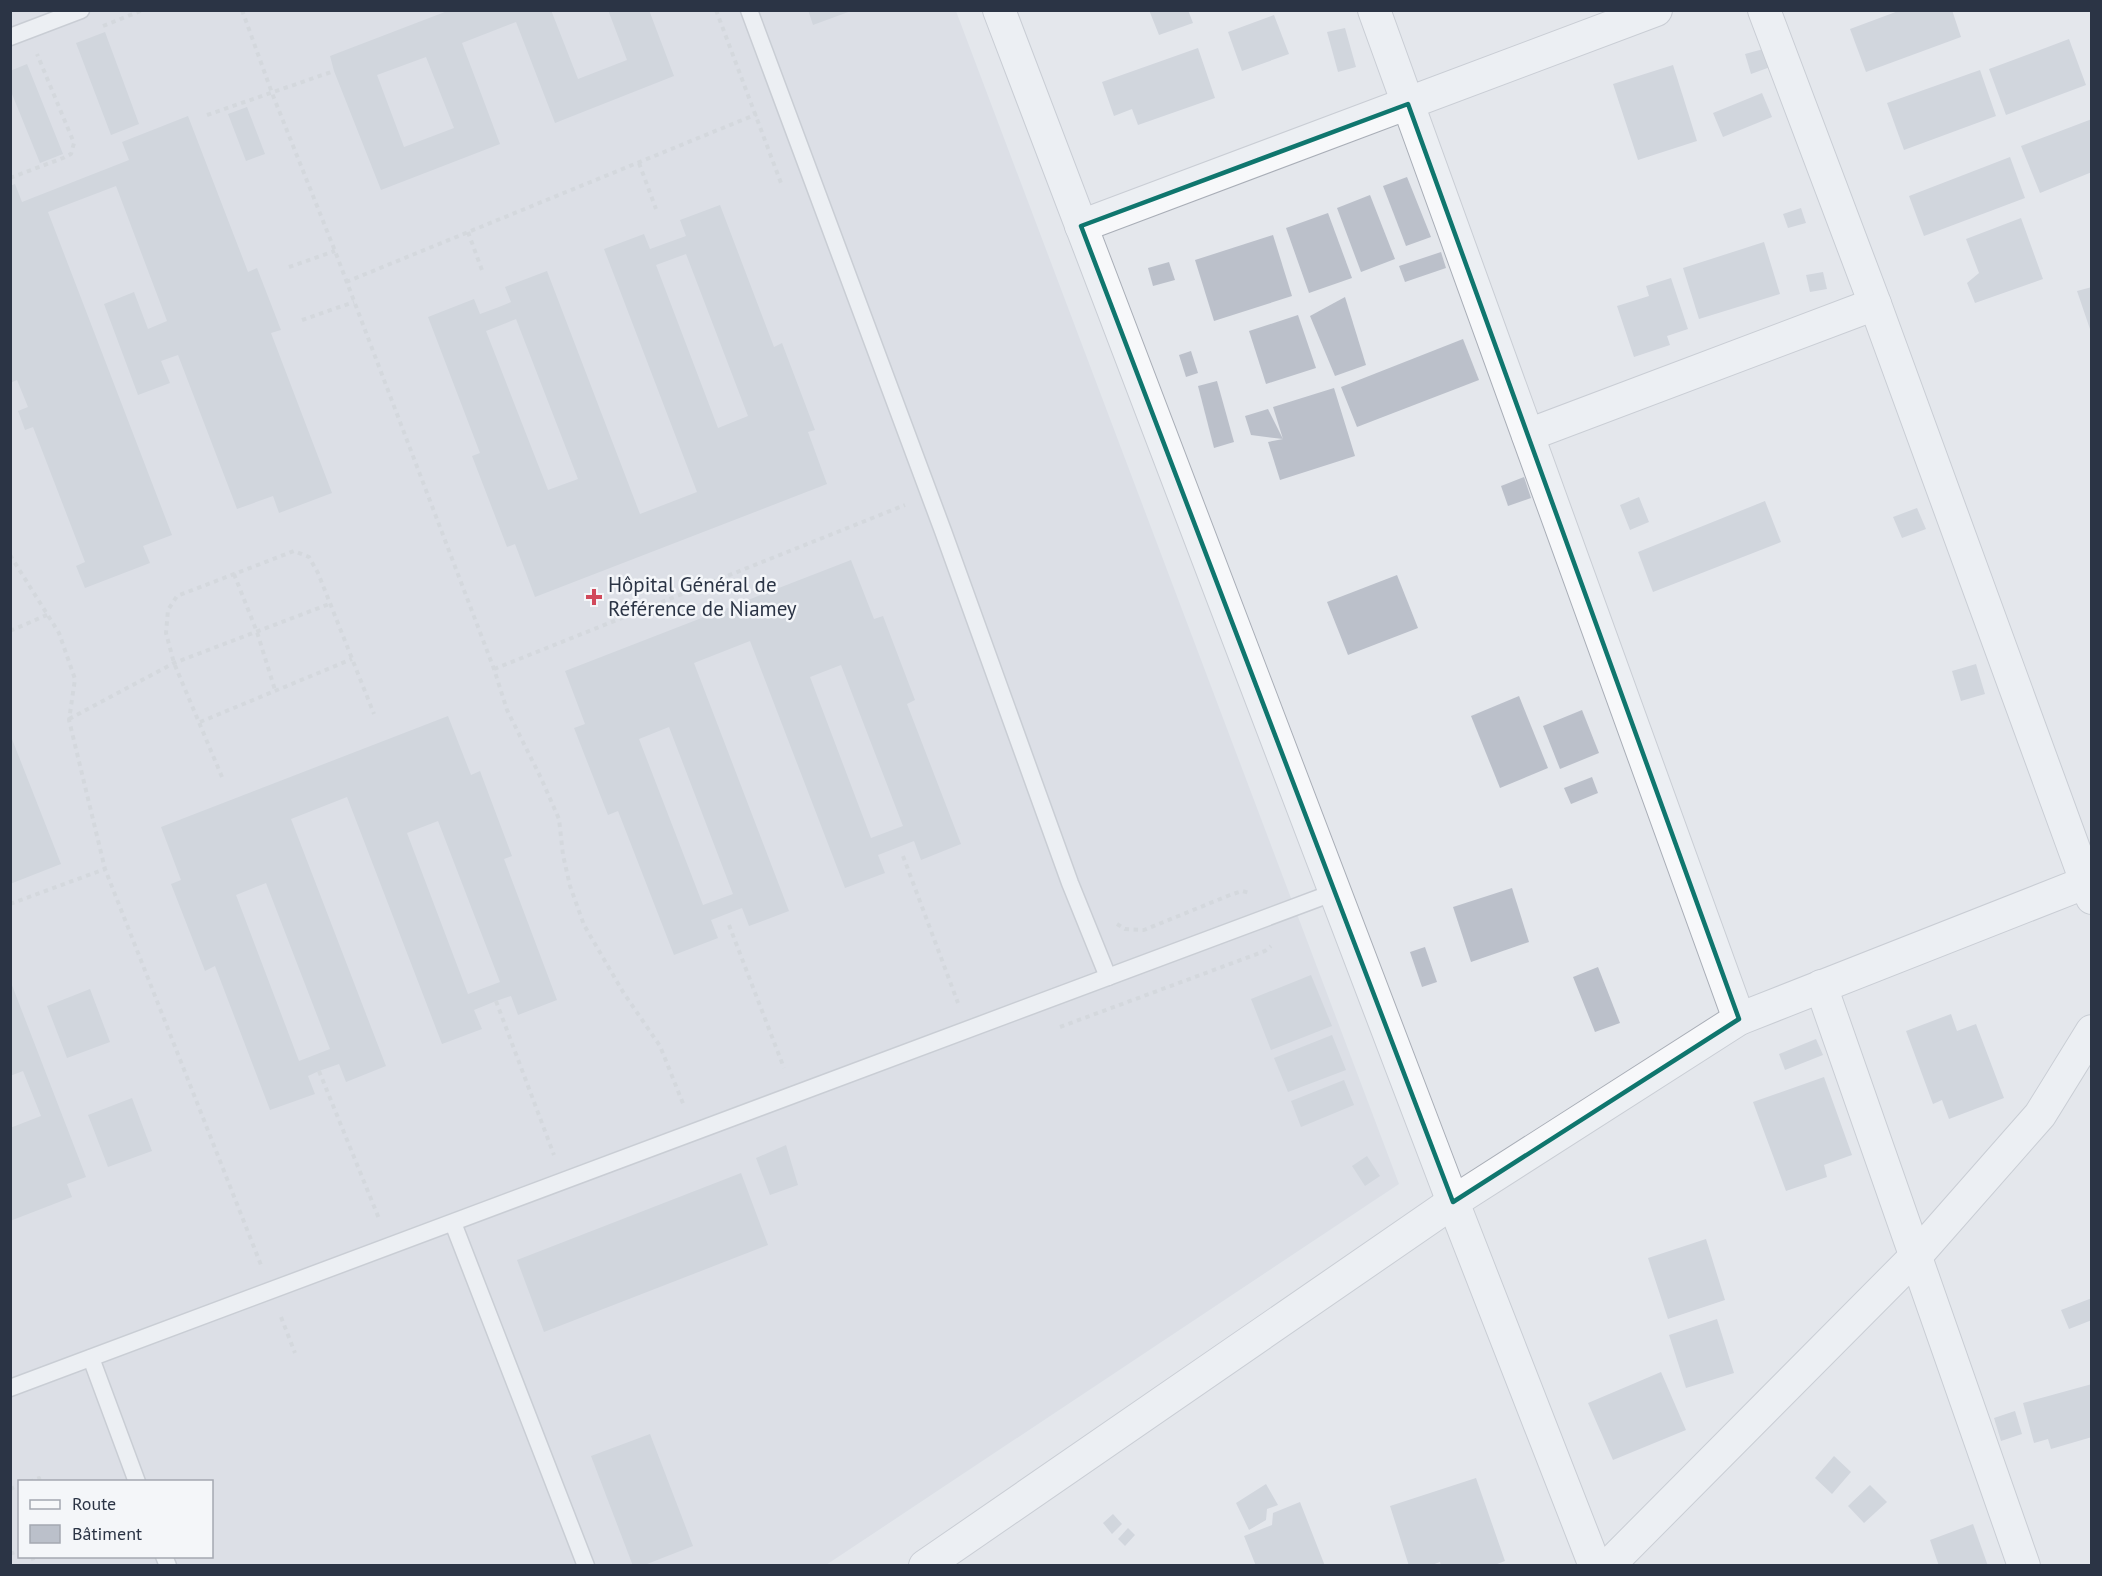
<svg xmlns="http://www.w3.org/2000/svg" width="2102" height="1576" viewBox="0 0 2102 1576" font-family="'PT Sans',sans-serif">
	<rect width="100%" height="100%" fill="#e4e7ec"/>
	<!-- built -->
	<path fill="#d2d6de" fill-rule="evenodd" d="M 11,11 L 956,11 L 1399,1184 L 826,1565 L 11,1566 ZM 20,1482 L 212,1482 L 212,1556 L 20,1556 Z"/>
	<!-- building -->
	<g fill="#bbc0ca" fill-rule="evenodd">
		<path d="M 450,10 L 551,10 L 578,79 L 627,60 L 608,10 L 649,10 L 674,76 L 555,123 L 516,22 L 462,43 L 500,144 L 381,190 L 334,71 L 330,56 ZM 426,57 L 454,128 L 404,147 L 377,75 Z"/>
		<path d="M 808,10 L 851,10 L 851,11 L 813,25 Z"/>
		<path d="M 1149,10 L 1188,10 L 1193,23 L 1159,35 Z"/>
		<path d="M 1901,10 L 1952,10 L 1961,37 L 1866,72 L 1850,29 Z"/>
		<path d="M 1274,15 L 1289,54 L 1242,71 L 1228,32 Z"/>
		<path d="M 1345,28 L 1356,67 L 1338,72 L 1327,32 Z"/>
		<path d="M 105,32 L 139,124 L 111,135 L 76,43 Z"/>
		<path d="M 2069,39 L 2086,85 L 2006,115 L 1989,69 Z"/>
		<path d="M 1198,48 L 1215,98 L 1138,125 L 1132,109 L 1114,116 L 1102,82 Z"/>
		<path d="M 1767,48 L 1773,66 L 1751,74 L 1745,54 Z"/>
		<path d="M 27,64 L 63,154 L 40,163 L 10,89 L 10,71 Z"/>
		<path d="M 1673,65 L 1697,141 L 1638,160 L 1613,84 Z"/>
		<path d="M 1980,70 L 1996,116 L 1904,150 L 1887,103 Z"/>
		<path d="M 1762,93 L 1772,117 L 1723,137 L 1713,113 Z"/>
		<path d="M 247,107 L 265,154 L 246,161 L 228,114 Z"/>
		<path d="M 188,116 L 248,272 L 257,268 L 281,330 L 271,333 L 332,493 L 279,513 L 273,496 L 237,509 L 178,355 L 161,361 L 170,383 L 138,395 L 104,304 L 134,292 L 148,329 L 167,321 L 116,186 L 48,212 L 172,535 L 143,546 L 150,563 L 85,588 L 76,566 L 85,562 L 33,427 L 25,430 L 18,411 L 28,407 L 17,380 L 10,383 L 10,186 L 15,184 L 22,202 L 129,160 L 122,142 Z"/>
		<path d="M 2092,119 L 2092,172 L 2040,193 L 2021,146 Z"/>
		<path d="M 2010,157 L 2025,198 L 1924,236 L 1909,196 Z"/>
		<path d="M 1407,177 L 1431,237 L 1406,246 L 1383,186 Z"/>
		<path d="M 1370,195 L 1395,259 L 1361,272 L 1337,208 Z"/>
		<path d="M 720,205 L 774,347 L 782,343 L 815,430 L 808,432 L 827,484 L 535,597 L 515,544 L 507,547 L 472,456 L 480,453 L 428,317 L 474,299 L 480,314 L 499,307 L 511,302 L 505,287 L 547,271 L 640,514 L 697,492 L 604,249 L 644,234 L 650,249 L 686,236 L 680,220 ZM 686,254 L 748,416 L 718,428 L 656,265 ZM 516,319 L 578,479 L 548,490 L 486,331 Z"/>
		<path d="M 1801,208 L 1806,223 L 1788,228 L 1783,214 Z"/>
		<path d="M 1328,213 L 1352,278 L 1309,293 L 1286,228 Z"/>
		<path d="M 2021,218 L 2043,279 L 1975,303 L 1967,283 L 1979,273 L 1966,239 Z"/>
		<path d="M 1273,235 L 1292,296 L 1214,321 L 1195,260 Z"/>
		<path d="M 1764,242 L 1780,294 L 1699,319 L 1683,268 Z"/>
		<path d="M 1441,252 L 1446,268 L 1405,282 L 1399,266 Z"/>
		<path d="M 1169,262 L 1175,280 L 1153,286 L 1148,268 Z"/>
		<path d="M 1823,272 L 1827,289 L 1810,292 L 1806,275 Z"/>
		<path d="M 1671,278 L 1688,329 L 1667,336 L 1670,345 L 1634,357 L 1617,306 L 1649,296 L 1646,286 Z"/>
		<path d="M 2092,287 L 2092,332 L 2091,332 L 2077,291 Z"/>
		<path d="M 1345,297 L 1366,365 L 1335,376 L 1310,316 Z"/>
		<path d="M 1298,315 L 1316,368 L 1266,384 L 1249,331 Z"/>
		<path d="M 1463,339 L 1479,380 L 1357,427 L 1341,387 Z"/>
		<path d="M 1191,351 L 1198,373 L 1186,377 L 1179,355 Z"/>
		<path d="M 1217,381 L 1234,442 L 1214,448 L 1198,386 Z"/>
		<path d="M 1334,388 L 1355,456 L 1280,480 L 1268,442 L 1283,439 L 1251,435 L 1245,416 L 1268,409 L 1283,439 L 1273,407 Z"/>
		<path d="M 1524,477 L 1531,498 L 1508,506 L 1501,486 Z"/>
		<path d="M 1639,497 L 1649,522 L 1630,530 L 1620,505 Z"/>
		<path d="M 1765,501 L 1781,542 L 1653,592 L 1638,552 Z"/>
		<path d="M 1917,508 L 1926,529 L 1902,538 L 1893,517 Z"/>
		<path d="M 851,560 L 874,619 L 883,616 L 915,700 L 907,704 L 961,844 L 921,860 L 914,841 L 878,855 L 885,873 L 845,888 L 750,641 L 694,663 L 789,911 L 749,926 L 742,908 L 711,920 L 718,938 L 674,955 L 618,811 L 608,815 L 574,728 L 585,724 L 565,671 ZM 841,665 L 903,826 L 871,838 L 810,677 ZM 669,727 L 733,894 L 703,905 L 639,739 Z"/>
		<path d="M 1397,575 L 1418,628 L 1348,655 L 1327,602 Z"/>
		<path d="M 1976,664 L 1985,694 L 1961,701 L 1952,671 Z"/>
		<path d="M 1519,696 L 1548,768 L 1500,788 L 1471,716 Z"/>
		<path d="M 1582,710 L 1599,753 L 1560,769 L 1543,726 Z"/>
		<path d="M 448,716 L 471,775 L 480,771 L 512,856 L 504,859 L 557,1000 L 518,1015 L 511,996 L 496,1001 L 474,1010 L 482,1029 L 442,1044 L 347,797 L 291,819 L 386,1066 L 346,1082 L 339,1064 L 319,1071 L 308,1076 L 315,1094 L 270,1110 L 215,966 L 205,971 L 171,884 L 181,880 L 161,827 ZM 438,821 L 500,982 L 468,994 L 407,833 ZM 266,883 L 330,1049 L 299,1061 L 236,895 Z"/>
		<path d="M 10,734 L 61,864 L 10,884 Z"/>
		<path d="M 1592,777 L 1598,793 L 1571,804 L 1564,788 Z"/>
		<path d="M 1512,888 L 1529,942 L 1471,962 L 1453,907 Z"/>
		<path d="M 1425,947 L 1437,982 L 1422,987 L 1410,952 Z"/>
		<path d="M 1598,967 L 1620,1023 L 1595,1032 L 1573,977 Z"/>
		<path d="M 1311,975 L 1332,1026 L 1271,1050 L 1251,999 Z"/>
		<path d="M 10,980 L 86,1177 L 67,1184 L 72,1197 L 10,1221 L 10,1128 L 41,1116 L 23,1071 L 10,1076 Z"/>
		<path d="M 90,989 L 110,1042 L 67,1058 L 47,1006 Z"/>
		<path d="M 1951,1014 L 1957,1031 L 1976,1024 L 2004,1098 L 1949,1119 L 1942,1100 L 1933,1104 L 1906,1031 Z"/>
		<path d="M 1332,1035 L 1346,1070 L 1288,1092 L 1274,1058 Z"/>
		<path d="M 1816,1039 L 1823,1055 L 1785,1070 L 1779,1054 Z"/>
		<path d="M 1824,1077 L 1852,1155 L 1824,1165 L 1827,1177 L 1786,1191 L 1753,1102 Z"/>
		<path d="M 1344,1080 L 1354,1105 L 1301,1127 L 1291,1101 Z"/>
		<path d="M 132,1098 L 152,1151 L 108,1167 L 88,1115 Z"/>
		<path d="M 786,1145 L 798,1185 L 770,1195 L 756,1158 Z"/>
		<path d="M 1367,1156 L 1380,1176 L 1365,1186 L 1352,1166 Z"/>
		<path d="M 741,1173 L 768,1245 L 544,1332 L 517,1260 Z"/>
		<path d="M 1706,1239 L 1725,1300 L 1668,1319 L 1648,1258 Z"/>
		<path d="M 2092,1298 L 2092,1320 L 2069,1329 L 2061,1310 Z"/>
		<path d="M 1717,1319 L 1734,1373 L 1686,1388 L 1669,1335 Z"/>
		<path d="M 1661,1372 L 1686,1430 L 1613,1460 L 1588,1403 Z"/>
		<path d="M 2092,1384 L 2092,1437 L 2051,1449 L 2048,1439 L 2034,1443 L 2023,1403 Z"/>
		<path d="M 2015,1411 L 2022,1434 L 2001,1441 L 1994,1418 Z"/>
		<path d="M 650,1434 L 693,1546 L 642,1566 L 633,1566 L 591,1456 Z"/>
		<path d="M 1834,1456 L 1851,1472 L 1832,1494 L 1815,1478 Z"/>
		<path d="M 1476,1478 L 1505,1561 L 1492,1566 L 1441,1566 L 1440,1562 L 1429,1566 L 1409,1566 L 1390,1506 Z"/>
		<path d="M 1266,1484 L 1278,1505 L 1267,1509 L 1266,1520 L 1249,1530 L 1236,1503 Z"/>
		<path d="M 1870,1485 L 1887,1502 L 1864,1523 L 1848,1506 Z"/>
		<path d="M 1300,1502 L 1325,1566 L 1256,1566 L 1244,1536 L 1272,1525 L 1273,1513 Z"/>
		<path d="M 1113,1514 L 1122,1524 L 1112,1534 L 1103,1523 Z"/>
		<path d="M 1973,1524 L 1988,1566 L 1939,1566 L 1930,1540 Z"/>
		<path d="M 1128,1528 L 1135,1535 L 1125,1546 L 1118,1539 Z"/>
	</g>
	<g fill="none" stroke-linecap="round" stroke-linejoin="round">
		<defs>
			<g id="service">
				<path d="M 749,10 L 943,531 L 1070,883 L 1108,977"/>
				<path d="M 10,37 L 81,10"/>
				<path d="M 453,1223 L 586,1566"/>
				<path d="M 91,1358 L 137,1482"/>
				<path d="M 10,1388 L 1335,892"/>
				<path d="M 164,1556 L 168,1566"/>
			</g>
			<g id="minor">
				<path d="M 999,10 L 1453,1202 L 1595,1566"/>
				<path d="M 1374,10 L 1739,1019"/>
				<path d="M 1764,10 L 1875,304 L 2092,898"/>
				<path d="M 1081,226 L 1656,10"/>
				<path d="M 1528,435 L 1875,304"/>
				<path d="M 1821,986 L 2024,1566"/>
				<path d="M 925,1566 L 1453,1202 L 1739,1019 L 2092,880"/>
				<path d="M 1608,1566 L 1916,1256 L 2040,1115 L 2092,1031"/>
			</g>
		</defs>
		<!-- service casing -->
		<use href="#service" stroke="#a9aeb7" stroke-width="19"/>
		<!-- minor casing -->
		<use href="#minor" stroke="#a9aeb7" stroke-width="34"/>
		<!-- path -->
		<g stroke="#c2c5cb" stroke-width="4" stroke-dasharray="4.5 4.5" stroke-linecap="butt">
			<path d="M 242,10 L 272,93 L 335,251 L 494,669 L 507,710 L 541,778 L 559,819 L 563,855 L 570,886 L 584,925 L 623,992 L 660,1046 L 684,1106"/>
			<path d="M 716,10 L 781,183"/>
			<path d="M 103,26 L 143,10"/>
			<path d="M 207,115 L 334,71"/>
			<path d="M 639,163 L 656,209"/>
			<path d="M 10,178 L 63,158 L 71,154 L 74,143 L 37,54"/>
			<path d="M 468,232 L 483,273"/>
			<path d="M 289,267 L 335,251"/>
			<path d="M 346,282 L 757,114"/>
			<path d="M 302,320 L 354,302"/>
			<path d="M 10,555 L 59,633 L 75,679 L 69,720 L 105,869 L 261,1265"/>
			<path d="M 234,574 L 257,632 L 275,690"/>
			<path d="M 10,631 L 49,614"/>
			<path d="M 494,669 L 905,505"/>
			<path d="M 69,719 L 174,663 L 332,603"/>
			<path d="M 200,722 L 352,659"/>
			<path d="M 222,777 L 174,663 L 166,633 L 168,610 L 177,596 L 294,551 L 309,557 L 318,573 L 374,714"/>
			<path d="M 903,856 L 958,1003"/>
			<path d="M 10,904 L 105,869"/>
			<path d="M 1117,924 L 1125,929 L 1144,930 L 1230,895 L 1242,891 L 1250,893"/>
			<path d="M 729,925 L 784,1068"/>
			<path d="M 496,1001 L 554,1155"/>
			<path d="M 1060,1027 L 1265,951 L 1271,946"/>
			<path d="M 319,1071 L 380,1221"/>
			<path d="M 281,1317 L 295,1353"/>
			<path d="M 29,1482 L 39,1478 L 40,1482"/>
			<path d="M 10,1489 L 20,1485"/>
			<path d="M 10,1554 L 20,1550"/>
			<path d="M 32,1556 L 35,1566"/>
		</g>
		<!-- service -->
		<use href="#service" stroke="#f7f8fa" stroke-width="16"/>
		<!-- minor -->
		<use href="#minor" stroke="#f7f8fa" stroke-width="32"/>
	</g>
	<!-- marked area -->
	<path d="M0 0H2102V1576H0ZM 1408,104 L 1739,1019 L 1453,1202 L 1081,226 Z" fill="#e4e7ec" fill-opacity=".55" fill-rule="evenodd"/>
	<path fill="none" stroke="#0f766e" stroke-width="4.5" stroke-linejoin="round" d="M 1408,104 L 1739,1019 L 1453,1202 L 1081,226 Z"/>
	<!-- markers -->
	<path fill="#d1495b" stroke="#f4f6f9" stroke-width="2" d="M591 588h6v6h6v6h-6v6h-6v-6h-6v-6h6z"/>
	<g text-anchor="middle" stroke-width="5" stroke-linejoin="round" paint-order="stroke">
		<!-- poi labels -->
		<g font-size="21" fill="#2b3445" stroke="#f4f6f9" text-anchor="start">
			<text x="608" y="592">Hôpital Général de<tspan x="608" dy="24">Référence de Niamey</tspan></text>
		</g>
	</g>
	<!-- border -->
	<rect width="2102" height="1576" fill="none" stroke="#2b3445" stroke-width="24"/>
	<!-- legend -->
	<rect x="18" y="1480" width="195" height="78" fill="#f4f6f9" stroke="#a4a8b1" stroke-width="1.5"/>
	<rect x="30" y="1500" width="30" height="9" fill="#f7f8fa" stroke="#a4a8b1" stroke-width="1.5"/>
	<text x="72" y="1510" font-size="18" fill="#2b3445">Route</text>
	<rect x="30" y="1525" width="30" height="18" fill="#bbc0ca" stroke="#a4a8b1" stroke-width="1.5"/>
	<text x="72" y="1540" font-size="18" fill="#2b3445">Bâtiment</text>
</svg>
